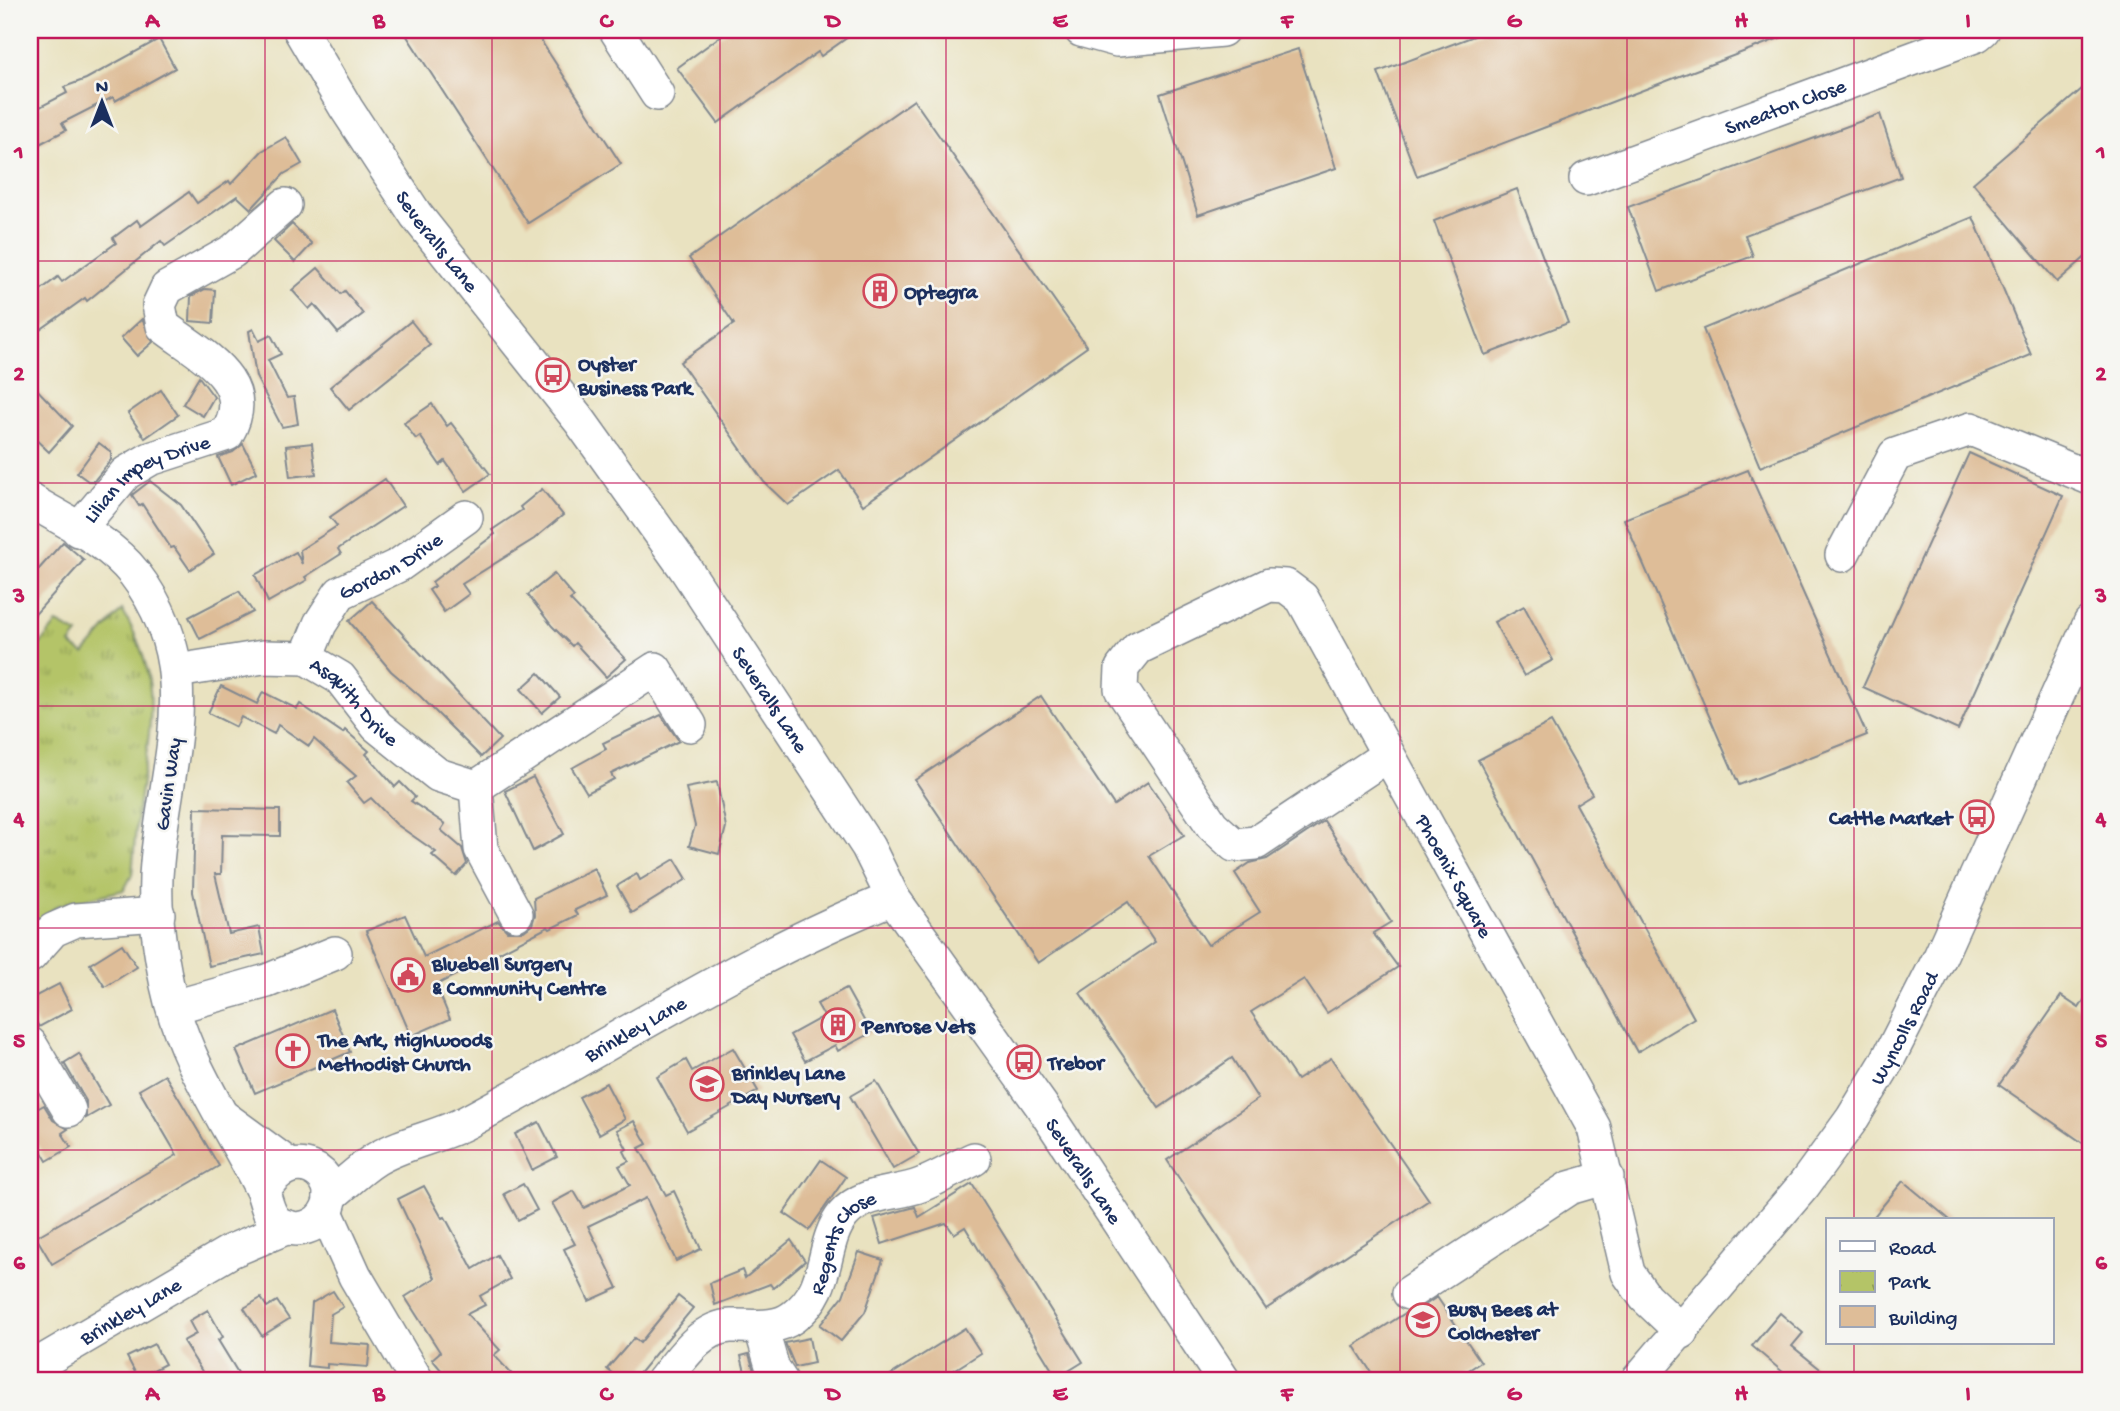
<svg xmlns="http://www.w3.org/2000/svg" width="2120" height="1411" viewBox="0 0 2120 1411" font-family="'Gochi Hand',sans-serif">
	<defs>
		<pattern id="park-tufts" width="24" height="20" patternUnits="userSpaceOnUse" patternTransform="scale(1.75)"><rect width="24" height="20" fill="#b4c467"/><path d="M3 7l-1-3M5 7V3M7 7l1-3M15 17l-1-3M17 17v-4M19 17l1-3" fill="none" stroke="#92a058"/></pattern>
	</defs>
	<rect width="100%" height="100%" fill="#f6f6f2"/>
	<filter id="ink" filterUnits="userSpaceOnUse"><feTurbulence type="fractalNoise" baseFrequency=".0143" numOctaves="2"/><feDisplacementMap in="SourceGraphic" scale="14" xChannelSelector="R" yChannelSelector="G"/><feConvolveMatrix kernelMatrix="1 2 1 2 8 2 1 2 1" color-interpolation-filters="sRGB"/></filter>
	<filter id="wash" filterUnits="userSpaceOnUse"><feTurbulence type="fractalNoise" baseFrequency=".00686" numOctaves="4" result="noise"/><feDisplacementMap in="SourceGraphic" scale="28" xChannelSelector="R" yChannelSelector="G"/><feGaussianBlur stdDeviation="1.57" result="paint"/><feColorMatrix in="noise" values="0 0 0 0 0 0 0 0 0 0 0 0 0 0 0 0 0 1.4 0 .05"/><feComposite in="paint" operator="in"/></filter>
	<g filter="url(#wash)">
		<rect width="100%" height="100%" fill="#e9e2c0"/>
		<!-- park -->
		<path fill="url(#park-tufts)" stroke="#687a62" stroke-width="2" d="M 122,610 C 167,685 148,730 138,810 C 135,832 134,854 132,875 L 124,890 L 57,906 L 30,928 L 30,657 L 57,623 L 78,634 L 70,644 L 84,654 Z"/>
		<g id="blocks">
			<!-- building -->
			<g fill="#debd98">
				<path d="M 403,30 L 534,30 L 621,164 L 528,223 Z"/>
				<path d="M 729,30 L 858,30 L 821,56 L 818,52 L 718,123 L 677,68 Z"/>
				<path d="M 1490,30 L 1798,30 L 1798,31 L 1417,176 L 1378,72 Z"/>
				<path d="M 159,39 L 175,68 L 115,101 L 113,97 L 62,123 L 66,130 L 30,149 L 30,112 L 67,93 L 64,87 L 86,79 Z"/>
				<path d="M 1298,49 L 1336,168 L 1198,215 L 1160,94 Z"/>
				<path d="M 2090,82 L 2090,253 L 2057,282 L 1973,183 Z"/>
				<path d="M 914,100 L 1087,347 L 863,505 L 839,470 L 788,505 L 764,482 L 680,362 L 734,324 L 689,258 Z"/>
				<path d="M 1880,114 L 1901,177 L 1745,235 L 1753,256 L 1659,291 L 1628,207 Z"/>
				<path d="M 286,137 L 302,164 L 284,174 L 251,209 L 237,196 L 165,246 L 161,241 L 87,301 L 85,298 L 30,337 L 30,298 L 58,277 L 62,282 L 116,243 L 113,238 L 137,220 L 141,226 L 189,192 L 197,203 L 229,181 L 231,184 L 262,151 Z"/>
				<path d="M 1517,189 L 1568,323 L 1485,355 L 1434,221 Z"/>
				<path d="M 1973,217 L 2031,355 L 1760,467 L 1703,329 Z"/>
				<path d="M 292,224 L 312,244 L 295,262 L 274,241 Z"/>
				<path d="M 318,268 L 341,294 L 345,291 L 363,314 L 338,333 L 314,304 L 309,309 L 292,290 Z"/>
				<path d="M 205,289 L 215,290 L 213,323 L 190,321 L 191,296 Z"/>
				<path d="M 142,319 L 153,342 L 137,356 L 121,338 Z"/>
				<path d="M 411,321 L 430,345 L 349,410 L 330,387 Z"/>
				<path d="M 253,329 L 259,341 L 271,335 L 281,354 L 268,360 L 287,398 L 294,397 L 298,424 L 282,427 L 256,377 L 249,331 Z"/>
				<path d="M 199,377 L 214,397 L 203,416 L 183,404 Z"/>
				<path d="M 30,382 L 72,426 L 49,452 L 30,434 Z"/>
				<path d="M 161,390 L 178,415 L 145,438 L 128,413 Z"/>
				<path d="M 432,404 L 447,426 L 451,423 L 490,474 L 466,491 L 445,461 L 440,465 L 420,436 L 416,439 L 404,423 Z"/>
				<path d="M 99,443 L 111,452 L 111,460 L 94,481 L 88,481 L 77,473 Z"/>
				<path d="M 312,443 L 316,474 L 290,477 L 286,446 Z"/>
				<path d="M 243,444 L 257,472 L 231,485 L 218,457 L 233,452 Z"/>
				<path d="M 1969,453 L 2063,496 L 1958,730 L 1863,687 Z"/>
				<path d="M 1748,470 L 1867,735 L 1739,785 L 1624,519 Z"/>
				<path d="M 385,479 L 403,506 L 338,549 L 341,554 L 305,577 L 307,580 L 268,602 L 255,575 L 296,552 L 302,564 L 300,550 L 337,526 L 330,517 Z"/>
				<path d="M 150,481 L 181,505 L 214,554 L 190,570 L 174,547 L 171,548 L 142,504 L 139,506 L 132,495 Z"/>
				<path d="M 542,489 L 563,515 L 534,539 L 462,584 L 469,594 L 444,612 L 429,590 L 435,586 L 432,582 L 495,534 L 492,530 L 522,510 L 520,507 Z"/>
				<path d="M 63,542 L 84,560 L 30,620 L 30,579 Z"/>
				<path d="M 554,574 L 574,597 L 570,600 L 626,659 L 606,677 L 575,643 L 572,646 L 552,626 L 528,595 Z"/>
				<path d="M 239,591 L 253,612 L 200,639 L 189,617 Z"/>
				<path d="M 372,601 L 500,739 L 481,757 L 420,696 L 391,671 L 349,621 Z"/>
				<path d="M 1524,606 L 1553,660 L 1524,676 L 1494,622 Z"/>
				<path d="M 539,673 L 560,697 L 542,713 L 521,689 Z"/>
				<path d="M 221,686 L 257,704 L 263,692 L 297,709 L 300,704 L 343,733 L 345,730 L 369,751 L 366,754 L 395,787 L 400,782 L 415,797 L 411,801 L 445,824 L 441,830 L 462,848 L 467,864 L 456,876 L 432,855 L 436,852 L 396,824 L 371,798 L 364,803 L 347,783 L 356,776 L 314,739 L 309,746 L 278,725 L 274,734 L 241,717 L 236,727 L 208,713 Z"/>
				<path d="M 1041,696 L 1114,805 L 1148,782 L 1184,835 L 1149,856 L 1208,945 L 1260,912 L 1235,873 L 1250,863 L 1267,859 L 1324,821 L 1391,922 L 1373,933 L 1398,967 L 1327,1013 L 1304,979 L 1251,1012 L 1297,1080 L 1331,1058 L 1429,1200 L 1266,1309 L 1167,1160 L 1258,1099 L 1232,1058 L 1159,1108 L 1080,993 L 1155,942 L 1128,902 L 1038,963 L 915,780 Z"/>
				<path d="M 661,715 L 679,741 L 611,774 L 614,779 L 587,793 L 572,768 L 606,749 L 603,743 Z"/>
				<path d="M 1551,722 L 1592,794 L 1576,804 L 1694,1018 L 1637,1052 L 1478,760 Z"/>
				<path d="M 533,777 L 564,834 L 533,851 L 505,791 Z"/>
				<path d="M 717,782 L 726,827 L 719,854 L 689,846 L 695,826 L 686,788 Z"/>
				<path d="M 195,808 L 280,810 L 280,836 L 222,835 L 221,874 L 215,874 L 229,934 L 259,927 L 264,954 L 209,966 L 193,892 Z"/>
				<path d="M 675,859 L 687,879 L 632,913 L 617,886 L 637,874 L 640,880 Z"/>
				<path d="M 594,868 L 607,895 L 575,910 L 578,915 L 550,929 L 548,927 L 436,985 L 450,1019 L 411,1036 L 366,931 L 405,915 L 424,957 L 498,921 L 507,931 L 524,931 L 532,925 L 535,915 L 534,898 Z"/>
				<path d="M 122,944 L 137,967 L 105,987 L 90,964 Z"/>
				<path d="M 59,984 L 72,1009 L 39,1027 L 30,1011 L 30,999 Z"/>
				<path d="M 846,988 L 871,1033 L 838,1051 L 835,1045 L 805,1061 L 790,1035 L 824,1016 L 817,1004 Z"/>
				<path d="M 2090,991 L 2090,1148 L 1999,1085 L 2061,996 L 2079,1008 Z"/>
				<path d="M 332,1009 L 350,1052 L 255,1093 L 236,1050 Z"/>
				<path d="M 733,1048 L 758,1091 L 687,1131 L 657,1077 L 686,1060 L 692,1071 Z"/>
				<path d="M 79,1054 L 109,1105 L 86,1118 L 86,1101 L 64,1063 Z"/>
				<path d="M 165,1075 L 219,1166 L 52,1264 L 36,1237 L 177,1155 L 139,1090 Z"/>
				<path d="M 876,1081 L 919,1154 L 893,1169 L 850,1096 Z"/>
				<path d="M 606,1083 L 625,1119 L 599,1134 L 579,1097 Z"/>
				<path d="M 44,1105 L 53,1120 L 68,1129 L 62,1133 L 71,1147 L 47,1161 L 30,1132 L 30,1113 Z"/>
				<path d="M 634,1121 L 647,1144 L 639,1148 L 666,1195 L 674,1191 L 701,1249 L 676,1261 L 646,1198 L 588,1226 L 618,1288 L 589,1301 L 564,1249 L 575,1244 L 552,1203 L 574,1191 L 584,1208 L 630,1185 L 619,1166 L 629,1161 L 624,1151 L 627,1149 L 617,1130 Z"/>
				<path d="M 539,1122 L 557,1157 L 532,1170 L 515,1134 Z"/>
				<path d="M 821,1160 L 846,1177 L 809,1230 L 784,1213 Z"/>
				<path d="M 1903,1181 L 1950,1220 L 1871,1220 Z"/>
				<path d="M 523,1184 L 537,1210 L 518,1220 L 504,1194 Z"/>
				<path d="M 972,1184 L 1083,1362 L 1057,1378 L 965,1227 L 954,1234 L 946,1223 L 882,1244 L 874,1218 L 915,1207 L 919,1217 Z"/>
				<path d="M 424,1186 L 442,1218 L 445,1217 L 473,1269 L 497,1255 L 510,1279 L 480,1296 L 485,1305 L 467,1314 L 500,1350 L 494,1355 L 518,1381 L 450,1381 L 432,1359 L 440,1352 L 405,1297 L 435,1278 L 398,1199 Z"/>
				<path d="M 791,1240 L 805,1261 L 773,1288 L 770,1284 L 715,1305 L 710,1283 L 742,1270 L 745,1278 Z"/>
				<path d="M 859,1252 L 883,1260 L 865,1312 L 841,1341 L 820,1325 L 843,1296 Z"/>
				<path d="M 333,1291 L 343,1307 L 331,1314 L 329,1342 L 370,1345 L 368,1367 L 327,1364 L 327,1368 L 307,1366 L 312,1303 Z"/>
				<path d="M 678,1296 L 693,1308 L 633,1381 L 621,1381 L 607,1369 L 634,1338 L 640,1343 Z"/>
				<path d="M 1437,1297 L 1481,1362 L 1452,1381 L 1377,1381 L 1354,1346 L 1407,1312 L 1419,1309 Z"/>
				<path d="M 261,1298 L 267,1307 L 277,1301 L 289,1319 L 262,1336 L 244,1308 Z"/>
				<path d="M 208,1310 L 223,1337 L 218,1340 L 243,1381 L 208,1381 L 183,1341 L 196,1334 L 189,1321 Z"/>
				<path d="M 1780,1313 L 1803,1333 L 1792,1346 L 1835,1381 L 1777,1381 L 1784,1373 L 1752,1346 Z"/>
				<path d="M 965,1328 L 981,1353 L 937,1381 L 881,1381 Z"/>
				<path d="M 809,1338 L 814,1363 L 795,1367 L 785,1343 Z"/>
				<path d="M 154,1344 L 165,1364 L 138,1378 L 127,1357 Z"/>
				<path d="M 749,1354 L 756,1378 L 747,1380 L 741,1356 Z"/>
			</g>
		</g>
	</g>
	<g filter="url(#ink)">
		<use href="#blocks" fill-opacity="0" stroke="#82888f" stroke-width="2"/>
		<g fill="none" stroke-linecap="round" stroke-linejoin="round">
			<defs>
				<g id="minor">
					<path id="s1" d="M 300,30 L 346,108 L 416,215 L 580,421 L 685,568 L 868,847 L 893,898 L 1041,1105 L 1224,1381"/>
					<path d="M 616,30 L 657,94"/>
					<path d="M 1081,30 L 1117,40 L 1222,30"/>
					<path id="s2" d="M 1586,179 L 1977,35 L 1983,30"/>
					<path d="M 30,500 C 64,521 109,541 134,573 C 207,667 166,758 157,863 C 153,902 159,947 167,985 C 182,1059 229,1124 262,1190 C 267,1201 267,1215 278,1223 C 296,1235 319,1227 327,1209 C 344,1174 290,1140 263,1192"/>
					<path id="s3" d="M 78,530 L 126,473 L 150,459 L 227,434 C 258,380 200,355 163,326 L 159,305 L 167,288 L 233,251 L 285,205"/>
					<path d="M 1842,555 L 1895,455 L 1971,429 L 2090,478"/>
					<path id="s4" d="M 306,658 L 320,624 L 340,593 L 399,565 L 466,517"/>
					<path id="s5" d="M 177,671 L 263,657 L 306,658 L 340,678 L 377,726 L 438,775 L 476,787 L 655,669 L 690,725"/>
					<path id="s6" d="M 1388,755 L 1256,843 L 1234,845 L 1212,825 L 1121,689 L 1122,668 L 1138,648 L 1269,585 L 1286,586 L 1302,598 L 1594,1128 L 1628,1273 L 1645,1297 L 1682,1332"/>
					<path d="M 476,787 L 481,849 L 516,914"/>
					<path d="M 30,956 L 53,930 L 76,920 L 158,914"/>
					<path d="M 174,1007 L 267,981 L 335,953"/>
					<path d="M 30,1044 L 69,1110"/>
					<path d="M 225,1118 L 289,1165"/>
					<path id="s7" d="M 330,1196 C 345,1184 360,1169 376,1159 C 404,1142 440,1137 469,1121 C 610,1046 744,957 893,898"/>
					<path d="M 326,1212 L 355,1276 L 417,1381"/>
					<path d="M 1409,1293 L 1569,1188 L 1607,1177"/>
					<path d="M 761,1328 L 773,1369 L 781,1381"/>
					<path id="s8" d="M 30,1369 L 231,1251 L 288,1227"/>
					<path id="s9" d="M 663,1381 C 680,1360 701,1327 731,1326 C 752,1325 774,1331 793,1317 C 832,1289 819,1245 843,1215 C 863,1191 895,1195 921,1185 C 939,1178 957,1167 974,1159"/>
					<path id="s10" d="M 1637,1381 L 1804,1185 L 1852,1119 L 1886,1063 L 1940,957 L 2090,623"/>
				</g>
			</defs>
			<!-- minor casing -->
			<use href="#minor" stroke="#82888f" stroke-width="36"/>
			<!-- minor -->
			<use href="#minor" stroke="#fff" stroke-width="33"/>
		</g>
	</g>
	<!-- grid -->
	<path fill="none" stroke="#c2185b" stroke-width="2" stroke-opacity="0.55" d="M 265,30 L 265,1381M 492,30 L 492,1381M 720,30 L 720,1381M 946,30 L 946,1381M 1174,30 L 1174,1381M 1400,30 L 1400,1381M 1627,30 L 1627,1381M 1854,30 L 1854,1220M 30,261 L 2090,261M 30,483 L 2090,483M 30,706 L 2090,706M 30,928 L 2090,928M 30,1150 L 2090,1150M 1854,1343 L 1854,1381"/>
	<!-- icons -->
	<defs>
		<symbol id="building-ring" viewBox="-11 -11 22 22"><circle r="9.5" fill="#f6f6f2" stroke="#d1495b" stroke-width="1.5"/><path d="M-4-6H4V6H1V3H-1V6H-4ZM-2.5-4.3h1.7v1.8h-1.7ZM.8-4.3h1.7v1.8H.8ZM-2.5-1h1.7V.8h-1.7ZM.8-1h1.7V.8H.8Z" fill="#d1495b"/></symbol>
		<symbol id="bus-ring" viewBox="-11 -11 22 22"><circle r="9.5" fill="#f6f6f2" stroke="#d1495b" stroke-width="1.5"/><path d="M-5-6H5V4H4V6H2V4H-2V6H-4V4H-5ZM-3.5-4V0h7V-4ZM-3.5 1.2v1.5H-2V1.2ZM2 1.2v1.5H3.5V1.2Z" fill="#d1495b"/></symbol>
		<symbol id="civic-ring" viewBox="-11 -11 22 22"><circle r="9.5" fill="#f6f6f2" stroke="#d1495b" stroke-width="1.5"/><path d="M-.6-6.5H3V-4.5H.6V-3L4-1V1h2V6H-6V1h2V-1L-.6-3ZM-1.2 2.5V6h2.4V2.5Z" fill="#d1495b"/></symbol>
		<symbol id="church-ring" viewBox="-11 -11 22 22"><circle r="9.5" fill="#f6f6f2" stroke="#d1495b" stroke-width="1.5"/><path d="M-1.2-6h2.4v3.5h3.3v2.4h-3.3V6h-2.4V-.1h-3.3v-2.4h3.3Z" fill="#d1495b"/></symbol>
		<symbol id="school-ring" viewBox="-11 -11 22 22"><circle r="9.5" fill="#f6f6f2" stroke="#d1495b" stroke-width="1.5"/><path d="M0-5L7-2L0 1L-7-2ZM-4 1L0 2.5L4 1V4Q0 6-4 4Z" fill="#d1495b"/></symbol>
	</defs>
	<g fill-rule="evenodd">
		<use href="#building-ring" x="861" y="272" width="38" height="38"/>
		<use href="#bus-ring" x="534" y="356" width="38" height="38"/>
		<use href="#bus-ring" x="1958" y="798" width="38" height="38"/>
		<use href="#civic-ring" x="389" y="956" width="38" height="38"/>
		<use href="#building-ring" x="819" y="1006" width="38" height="38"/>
		<use href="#church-ring" x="274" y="1032" width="38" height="38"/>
		<use href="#bus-ring" x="1005" y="1043" width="38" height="38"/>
		<use href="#school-ring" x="688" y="1065" width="38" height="38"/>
		<use href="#school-ring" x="1404" y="1301" width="38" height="38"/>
	</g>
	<g text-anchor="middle" stroke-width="5" stroke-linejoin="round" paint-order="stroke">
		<!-- street labels -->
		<g font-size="21" fill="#1b2f5e" stroke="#f6f6f2">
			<text dy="7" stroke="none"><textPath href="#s2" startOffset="212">Smeaton Close</textPath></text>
			<text dy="7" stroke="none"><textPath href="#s1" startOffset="252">Severalls Lane</textPath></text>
			<text dy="7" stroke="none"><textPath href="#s3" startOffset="89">Lilian Impey Drive</textPath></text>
			<text dy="7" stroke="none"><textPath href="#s4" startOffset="131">Gordon Drive</textPath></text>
			<text dy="7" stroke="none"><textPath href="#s1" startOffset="819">Severalls Lane</textPath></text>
			<text dy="7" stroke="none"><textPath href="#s5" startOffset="196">Asquith Drive</textPath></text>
			<text transform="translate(167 784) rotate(-82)" y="7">Gavin Way</text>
			<text dy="7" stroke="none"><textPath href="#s6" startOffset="920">Phoenix Square</textPath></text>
			<text dy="7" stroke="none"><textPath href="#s7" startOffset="350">Brinkley Lane</textPath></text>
			<text dy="7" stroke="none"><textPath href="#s10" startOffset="444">Wyncolls Road</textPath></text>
			<text dy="7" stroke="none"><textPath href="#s1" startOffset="1386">Severalls Lane</textPath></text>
			<text dy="7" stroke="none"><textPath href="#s9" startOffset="247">Regents Close</textPath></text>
			<text dy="7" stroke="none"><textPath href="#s8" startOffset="116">Brinkley Lane</textPath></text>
		</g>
		<!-- poi labels -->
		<g font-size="21" font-weight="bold" fill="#1b2f5e" stroke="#f6f6f2" text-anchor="start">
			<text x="904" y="298">Optegra</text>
			<text x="578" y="370">Oyster<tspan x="578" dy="24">Business Park</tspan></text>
			<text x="1952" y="824" text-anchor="end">Cattle Market</text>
			<text x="432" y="970">Bluebell Surgery<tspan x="432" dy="24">&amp; Community Centre</tspan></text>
			<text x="862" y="1032">Penrose Vets</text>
			<text x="318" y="1046">The Ark, Highwoods<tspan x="318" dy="24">Methodist Church</tspan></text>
			<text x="1048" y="1069">Trebor</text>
			<text x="732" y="1079">Brinkley Lane<tspan x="732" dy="24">Day Nursery</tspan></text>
			<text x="1448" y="1315">Busy Bees at<tspan x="1448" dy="24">Colchester</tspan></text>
		</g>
	</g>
	<!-- margin -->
	<rect width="2120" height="1411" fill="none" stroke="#f6f6f2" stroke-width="77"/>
	<!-- legend -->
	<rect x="1826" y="1218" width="228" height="126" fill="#f6f6f2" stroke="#9ea6b7" stroke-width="2"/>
	<rect x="1840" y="1241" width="35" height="10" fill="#ffffff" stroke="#9ea6b7" stroke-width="2"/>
	<text x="1889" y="1254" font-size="21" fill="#1b2f5e">Road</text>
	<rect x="1840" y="1271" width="35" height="21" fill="url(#park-tufts)" stroke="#9ea6b7" stroke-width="2"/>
	<text x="1889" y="1288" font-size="21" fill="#1b2f5e">Park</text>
	<rect x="1840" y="1306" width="35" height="21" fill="#debd98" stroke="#9ea6b7" stroke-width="2"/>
	<text x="1889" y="1324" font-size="21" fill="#1b2f5e">Building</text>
	<!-- north arrow -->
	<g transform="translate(102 102)" stroke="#f6f6f2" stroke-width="5" paint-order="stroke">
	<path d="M0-5L12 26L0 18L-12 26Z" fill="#1b2f5e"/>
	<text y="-10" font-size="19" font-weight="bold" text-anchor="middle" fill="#1b2f5e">N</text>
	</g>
	<rect x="38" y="38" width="2044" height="1334" fill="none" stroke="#c2185b" stroke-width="2.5"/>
	<g font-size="23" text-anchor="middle" font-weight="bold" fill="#c2185b">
		<text x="152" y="27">A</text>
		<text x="379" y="27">B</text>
		<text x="606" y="27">C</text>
		<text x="833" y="27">D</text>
		<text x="1060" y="27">E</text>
		<text x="1287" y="27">F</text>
		<text x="1514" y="27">G</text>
		<text x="1741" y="27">H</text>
		<text x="1968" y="27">I</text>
		<text x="19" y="158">1</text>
		<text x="2101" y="158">1</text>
		<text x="19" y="380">2</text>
		<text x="2101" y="380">2</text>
		<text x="19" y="602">3</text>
		<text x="2101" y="602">3</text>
		<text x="19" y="825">4</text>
		<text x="2101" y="825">4</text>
		<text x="19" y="1047">5</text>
		<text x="2101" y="1047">5</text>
		<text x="19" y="1269">6</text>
		<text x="2101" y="1269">6</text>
		<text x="152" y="1400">A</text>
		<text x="379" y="1400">B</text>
		<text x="606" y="1400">C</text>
		<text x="833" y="1400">D</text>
		<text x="1060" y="1400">E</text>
		<text x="1287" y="1400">F</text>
		<text x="1514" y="1400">G</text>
		<text x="1741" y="1400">H</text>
		<text x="1968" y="1400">I</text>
	</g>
</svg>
